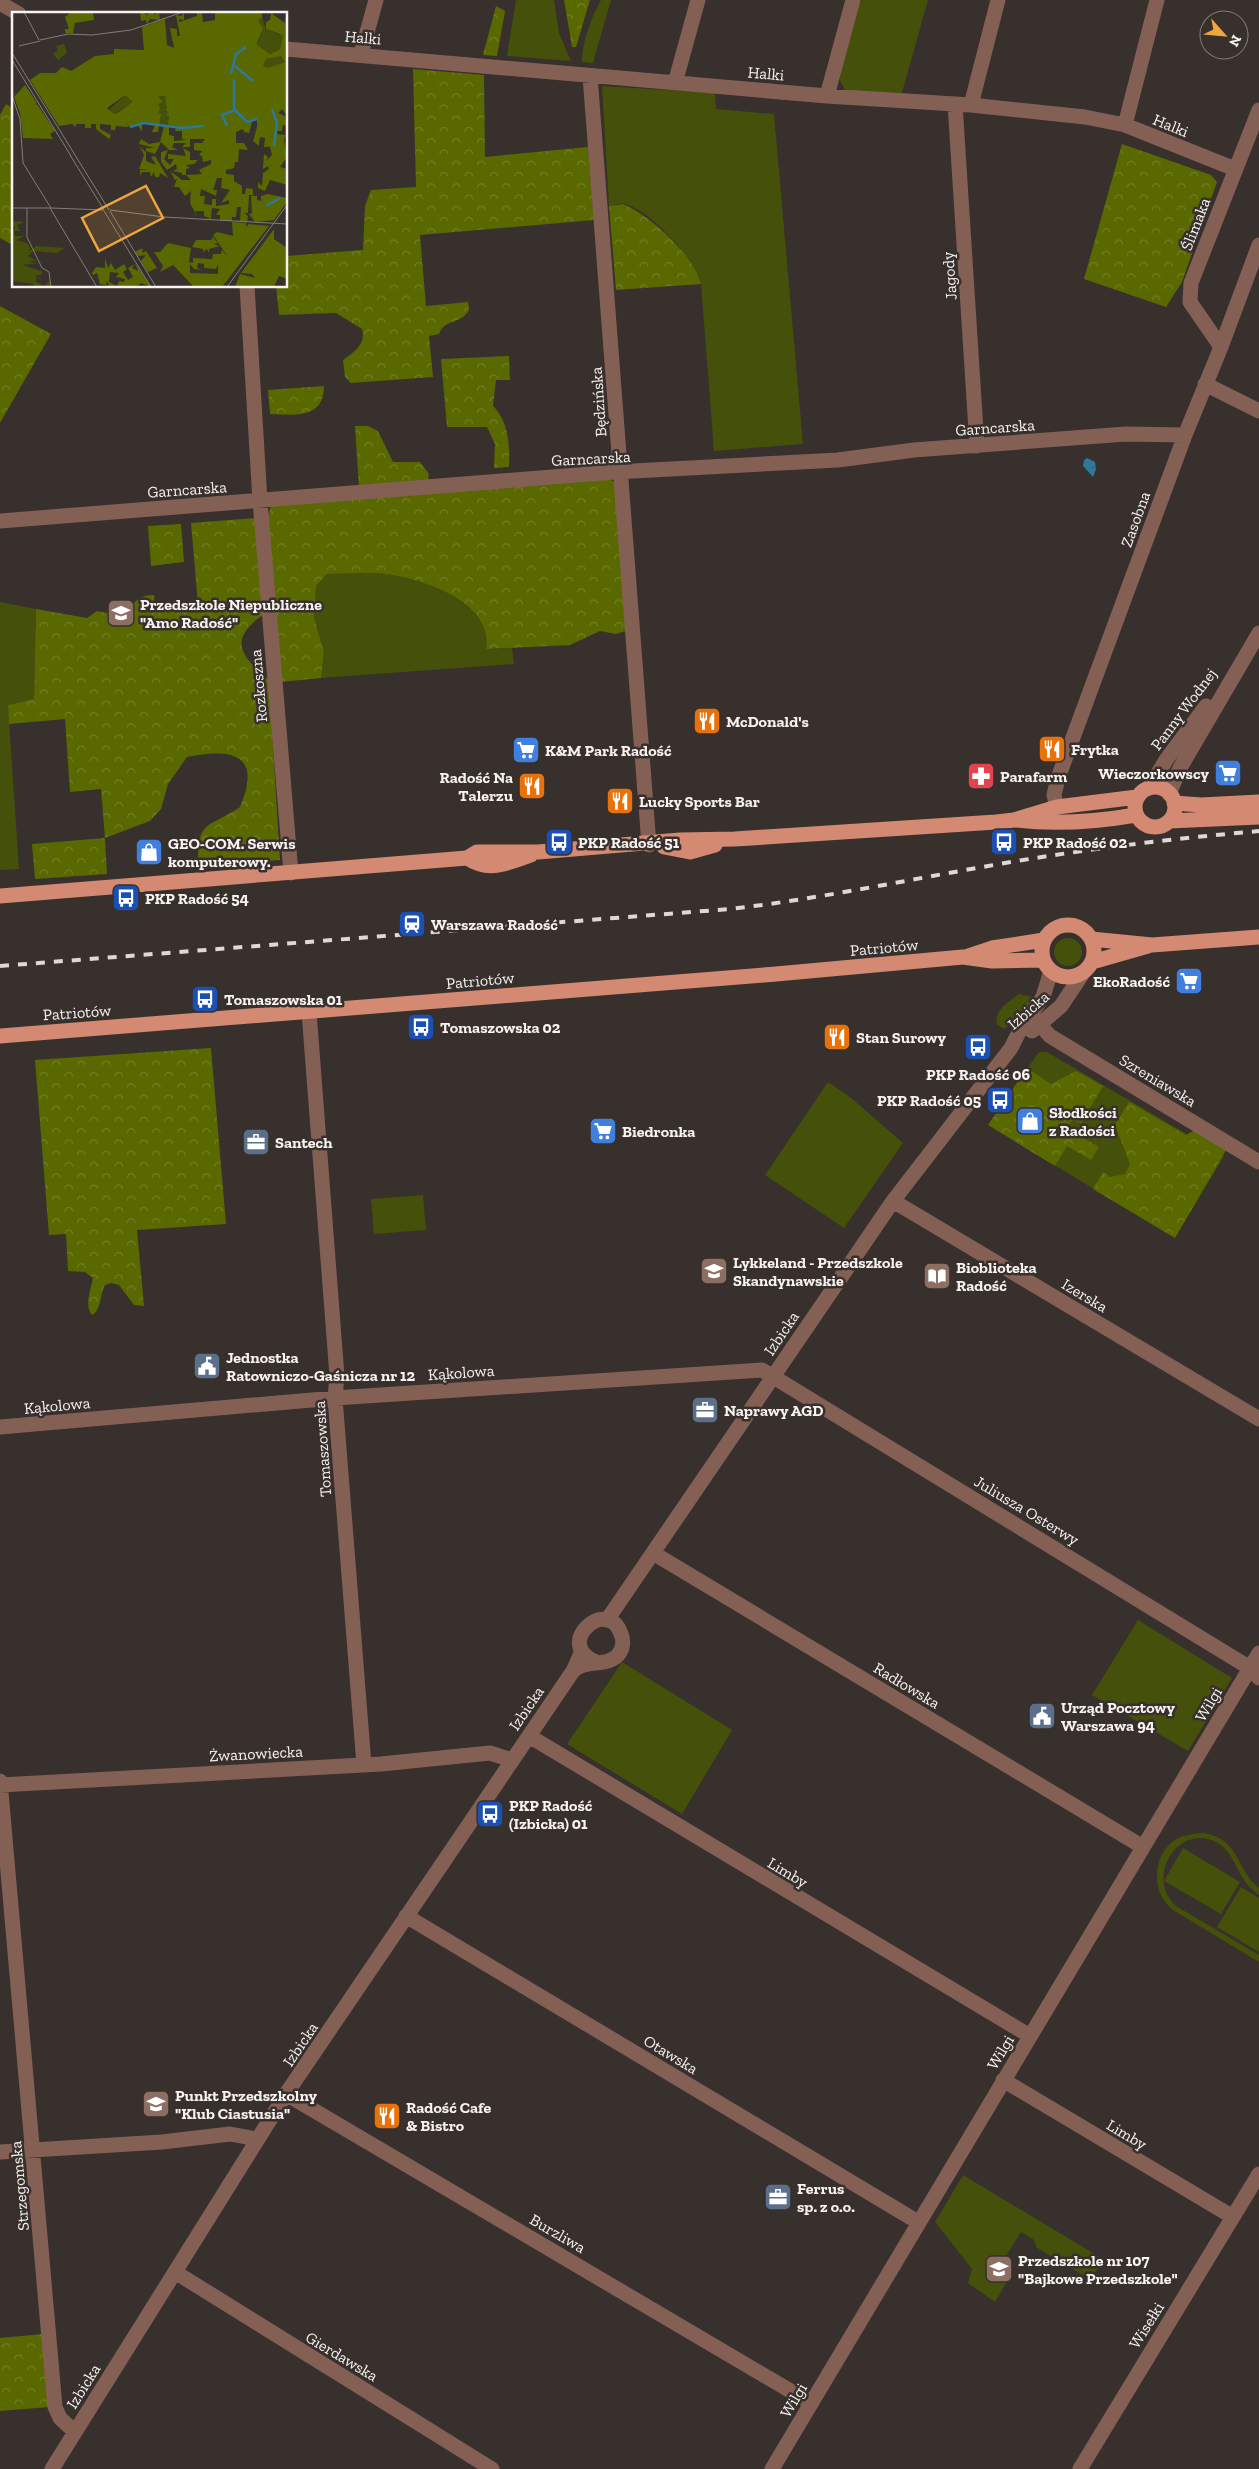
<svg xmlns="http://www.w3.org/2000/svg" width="1259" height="2469" font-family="'Zilla Slab',serif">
	<defs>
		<pattern id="forest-crowns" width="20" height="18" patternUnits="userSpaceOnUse" patternTransform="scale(1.25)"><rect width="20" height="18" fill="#5a6800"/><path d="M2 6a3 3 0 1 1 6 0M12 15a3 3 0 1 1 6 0" fill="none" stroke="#727e26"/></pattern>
		<pattern id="water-ripples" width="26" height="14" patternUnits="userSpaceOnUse" patternTransform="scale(1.25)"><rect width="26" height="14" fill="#2d789c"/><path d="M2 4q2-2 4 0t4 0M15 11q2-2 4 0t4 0" fill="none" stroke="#3c6072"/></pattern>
	</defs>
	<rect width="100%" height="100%" fill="#37302d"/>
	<path fill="#45500a" d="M516 0H554L559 33 571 61 507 56Z
		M601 0H611L593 63 582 62C582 41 591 18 601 0Z
		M861 0H928L901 96 846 92 839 78Z
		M602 86 715 93 716 109 774 114 803 444 714 451 701 284C694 258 651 211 625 204 620 203 614 205 609 206Z
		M327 574C346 574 366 572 385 574 422 579 492 601 486 649L512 648 514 664 321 678 324 652 314 618 316 586Z
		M0 602 36 609 34 699 8 705 19 869 0 870Z
		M1054 952a14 14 0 1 1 28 0a14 14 0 1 1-28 0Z
		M1019 994 1032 997 1027 1008 1004 1029 997 1025C993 1011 1009 1001 1019 994Z
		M1039 1052H1047L1224 1156 1175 1238 1036 1154 1050 1114 1011 1091Z
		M828 1082 850 1097 903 1143 844 1228 765 1175Z
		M423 1195 426 1230 374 1234 371 1199Z
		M1138 1620 1232 1678 1188 1751 1092 1695Z
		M622 1662 732 1730 682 1814 567 1744Z
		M1203 1833C1240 1838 1235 1869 1259 1888V1895C1236 1880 1237 1853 1216 1842 1177 1823 1145 1878 1176 1906L1259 1955V1962L1173 1910C1151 1893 1152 1858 1173 1841 1182 1835 1192 1834 1203 1833Z
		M1183 1848 1240 1882 1221 1914 1164 1881Z
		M1241 1887 1259 1898V1952L1217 1927Z
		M963 2175 1103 2259 1091 2280 1036 2247 1034 2240 1021 2232 1002 2262 1008 2280 995 2302 968 2283 972 2269 935 2222Z"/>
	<path fill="url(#forest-crowns)" d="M564 0H590L576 47H572Z
		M496 6 505 11 497 56 483 55Z
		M413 69 484 75 485 157 588 147 594 220 420 235 426 306 468 302 469 310C460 325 444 319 439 334L429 336 433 377 351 383 345 377 343 360C355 351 366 345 362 329L336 313 279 315 276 286H286V256L363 250 365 206 371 190 416 187Z
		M6 104 14 109V246L0 238V115Z
		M1122 144 1211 175 1217 182 1182 282 1166 307 1084 279Z
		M623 204C651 216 693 254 701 284L616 290 609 206Z
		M0 306 51 334 0 423Z
		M509 356 510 380H496L493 406C509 422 510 446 509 467L494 468 495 444 487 427H447L441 359Z
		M324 386C324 419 295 415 270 414L268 390Z
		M355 426H368L378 431 393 462H420L429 474 427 483 359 488Z
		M609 479 616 483 629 630 616 634 600 631 570 645 486 649C493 601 422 579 385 574 366 572 346 574 327 574L316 586 314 618 324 652 321 678 280 682 267 522 271 505Z
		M255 518 263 615C226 640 243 658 269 680L280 860 198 866C198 818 206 830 240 807 263 753 231 748 187 757L168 784 161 809 150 821 105 838 107 874 35 879 32 844 105 838 101 789 70 792 65 719 9 724 8 705 34 699 36 609 87 618 97 611C105 613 117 615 125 610 139 602 134 596 154 595L155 608 198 604 191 523Z
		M181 524 184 562 151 566 148 526Z
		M211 1048 226 1224 137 1230 144 1306 134 1305 119 1285 111 1283 105 1285C100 1294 101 1311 92 1315 84 1306 91 1289 93 1278L85 1272 68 1271 66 1234 49 1235 35 1060Z
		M1027 1068 1051 1084 1076 1071 1103 1086 1081 1123 1072 1120 1069 1125 1075 1133 1099 1147 1091 1160 1067 1146 1055 1166 988 1125Z
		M1129 1102 1186 1135 1195 1130 1226 1150 1175 1238 1093 1189 1103 1172 1110 1177 1125 1174 1130 1164 1115 1125Z
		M43 2334 49 2407 0 2411V2338Z"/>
	<path fill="url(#water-ripples)" d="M1087 458 1095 462 1096 469 1093 477 1083 466 1084 460Z"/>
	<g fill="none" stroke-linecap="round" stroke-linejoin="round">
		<path stroke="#845f54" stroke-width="15" d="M0 3 19 14
			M286 49 827 96 971 105 1085 117 1125 125 1235 169
			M361 54 376 0
			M590 76 649 845
			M675 83 698 0
			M827 96 853 0
			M955 104 977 446
			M971 105 998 0
			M1125 125 1157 0
			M247 286 260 501 291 873
			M1221 347 1190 302 1191 283 1259 110
			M1205 384 1259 411
			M0 521 615 472 838 460 914 450 1126 434 1185 435
			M1149 788 1166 760 1206 706
			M1169 794 1180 768 1259 633
			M1057 807 1054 795 1058 778 1185 435 1221 347 1259 245
			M309 1012 337 1376 335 1398 364 1765
			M1040 1025 1050 1036 1259 1162
			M1032 1031 1061 1006 1083 973
			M893 1201 1259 1419
			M0 1427 335 1398 762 1370 1250 1668 1259 1678
			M653 1553 1143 1847
			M607 1620 893 1201 1011 1048 1022 1026 1043 997 1051 971
			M573 1671C587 1658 606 1668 618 1655 623 1649 624 1641 621 1634 608 1595 552 1644 596 1662
			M529 1736 1030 2036
			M0 1781 55 2407 60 2418 75 2432
			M0 1785 381 1764 490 1753 512 1760
			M406 1916 918 2222
			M1003 2080 1233 2217
			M286 2094 811 2403
			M0 2152 162 2142 230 2134 257 2139
			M175 2272 492 2469
			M52 2469 286 2094 573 1671 582 1651
			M772 2469 1259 1653
			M1080 2469 1259 2174"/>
		<path stroke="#d48973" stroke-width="15" d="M1135 807a20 20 0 1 1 40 0a20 20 0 1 1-40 0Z
			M1174 803 1201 805 1259 802
			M1016 820C1057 825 1095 822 1136 815
			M1169 821 1259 817
			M664 847 690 852 715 845
			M467 858C490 873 507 863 531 855
			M0 896 467 858 477 852H538L680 840 735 839 996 822 1014 820 1057 807 1137 797
			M1042 951a26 26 0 1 1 52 0a26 26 0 1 1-52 0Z
			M1091 939 1152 945 1259 937
			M968 956 992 948 1044 940
			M1092 962 1148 946
			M0 1036 776 974 963 957 992 961 1043 960"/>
		<path stroke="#ded9d6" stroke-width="4" stroke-dasharray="9 9" stroke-linecap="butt" d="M0 966 730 909C817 899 902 881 988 866 1078 850 1168 839 1259 831"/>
	</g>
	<defs>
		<g id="school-square" transform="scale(1.4375)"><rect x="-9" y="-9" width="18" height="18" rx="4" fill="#8d6e63" stroke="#37302d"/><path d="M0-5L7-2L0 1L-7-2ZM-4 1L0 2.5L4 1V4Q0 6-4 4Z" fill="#fff"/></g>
		<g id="restaurant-square" transform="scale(1.4375)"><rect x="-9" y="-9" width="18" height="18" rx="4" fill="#e8710a" stroke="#37302d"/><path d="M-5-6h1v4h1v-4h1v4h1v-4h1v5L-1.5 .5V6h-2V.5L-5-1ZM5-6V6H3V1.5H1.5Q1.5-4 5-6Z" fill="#fff"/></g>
		<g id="supermarket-square" transform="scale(1.4375)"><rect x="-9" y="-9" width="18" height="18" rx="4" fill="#3f7fe0" stroke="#37302d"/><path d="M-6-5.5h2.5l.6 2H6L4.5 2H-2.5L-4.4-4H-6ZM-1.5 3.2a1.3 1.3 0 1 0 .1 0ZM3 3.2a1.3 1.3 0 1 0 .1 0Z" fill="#fff"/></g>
		<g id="pharmacy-square" transform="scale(1.4375)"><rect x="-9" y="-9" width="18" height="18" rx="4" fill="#e0444e" stroke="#37302d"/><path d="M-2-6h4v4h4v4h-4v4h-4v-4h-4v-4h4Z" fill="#fff"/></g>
		<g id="bus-square" transform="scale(1.4375)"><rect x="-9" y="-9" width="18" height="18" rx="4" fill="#1a4fb4" stroke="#37302d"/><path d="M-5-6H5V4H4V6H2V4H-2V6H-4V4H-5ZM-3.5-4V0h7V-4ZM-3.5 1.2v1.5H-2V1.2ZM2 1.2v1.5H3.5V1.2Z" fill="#fff"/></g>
		<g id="shop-square" transform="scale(1.4375)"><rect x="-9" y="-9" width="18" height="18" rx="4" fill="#3f7fe0" stroke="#37302d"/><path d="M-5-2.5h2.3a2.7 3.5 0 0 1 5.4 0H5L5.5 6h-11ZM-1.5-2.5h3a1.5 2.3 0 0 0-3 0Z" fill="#fff"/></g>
		<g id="station-square" transform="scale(1.4375)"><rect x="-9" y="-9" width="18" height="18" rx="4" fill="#1a4fb4" stroke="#37302d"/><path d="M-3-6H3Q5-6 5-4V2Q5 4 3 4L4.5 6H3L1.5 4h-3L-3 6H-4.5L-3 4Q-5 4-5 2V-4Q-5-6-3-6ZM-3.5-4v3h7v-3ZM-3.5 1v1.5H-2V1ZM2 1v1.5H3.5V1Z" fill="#fff"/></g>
		<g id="office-square" transform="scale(1.4375)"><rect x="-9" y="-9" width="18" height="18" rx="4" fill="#5c6f8a" stroke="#37302d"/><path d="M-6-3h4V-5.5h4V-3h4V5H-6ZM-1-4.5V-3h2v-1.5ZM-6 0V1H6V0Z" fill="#fff"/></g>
		<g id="library-square" transform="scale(1.4375)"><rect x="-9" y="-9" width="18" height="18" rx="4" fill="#8d6e63" stroke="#37302d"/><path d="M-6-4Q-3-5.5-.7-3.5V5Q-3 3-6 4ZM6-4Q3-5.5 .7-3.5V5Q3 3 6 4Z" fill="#fff"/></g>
		<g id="civic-square" transform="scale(1.4375)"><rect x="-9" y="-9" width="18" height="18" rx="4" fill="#5c6f8a" stroke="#37302d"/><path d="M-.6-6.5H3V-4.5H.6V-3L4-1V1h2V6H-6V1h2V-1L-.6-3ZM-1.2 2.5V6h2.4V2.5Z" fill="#fff"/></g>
	</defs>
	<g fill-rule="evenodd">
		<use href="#school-square" x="121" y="613"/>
		<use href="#restaurant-square" x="707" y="721"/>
		<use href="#restaurant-square" x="1052" y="749"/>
		<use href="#supermarket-square" x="526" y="750"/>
		<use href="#supermarket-square" x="1228" y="773"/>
		<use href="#pharmacy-square" x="981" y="776"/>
		<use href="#restaurant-square" x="532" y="786"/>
		<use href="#restaurant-square" x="620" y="801"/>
		<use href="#bus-square" x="559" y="842"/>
		<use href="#bus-square" x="1004" y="842"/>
		<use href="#shop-square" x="149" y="852"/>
		<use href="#bus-square" x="126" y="898"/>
		<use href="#station-square" x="412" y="924"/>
		<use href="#supermarket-square" x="1189" y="981"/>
		<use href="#bus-square" x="205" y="999"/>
		<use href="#bus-square" x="421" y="1027"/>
		<use href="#restaurant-square" x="837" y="1037"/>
		<use href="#bus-square" x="978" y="1047"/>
		<use href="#bus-square" x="1000" y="1100"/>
		<use href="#shop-square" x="1030" y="1121"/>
		<use href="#supermarket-square" x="603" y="1131"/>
		<use href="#office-square" x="256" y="1142"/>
		<use href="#school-square" x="714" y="1271"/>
		<use href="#library-square" x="937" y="1276"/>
		<use href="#civic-square" x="207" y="1366"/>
		<use href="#office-square" x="705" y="1410"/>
		<use href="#civic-square" x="1042" y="1716"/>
		<use href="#bus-square" x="490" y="1814"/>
		<use href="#school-square" x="156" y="2104"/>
		<use href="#restaurant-square" x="387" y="2116"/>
		<use href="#office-square" x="778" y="2197"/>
		<use href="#school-square" x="999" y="2269"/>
	</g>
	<g text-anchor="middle" stroke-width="5" stroke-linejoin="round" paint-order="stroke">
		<g font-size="16" fill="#f8f3f0" stroke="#37302d">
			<text transform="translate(363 37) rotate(5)" y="6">Halki</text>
			<text transform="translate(766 73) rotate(5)" y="6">Halki</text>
			<text transform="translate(1171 125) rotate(22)" y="6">Halki</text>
			<text transform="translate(1195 224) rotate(-69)" y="6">Ślimaka</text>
			<text transform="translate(949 276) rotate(-94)" y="6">Jagody</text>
			<text transform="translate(598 402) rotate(-94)" y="6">Będzińska</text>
			<text transform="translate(995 427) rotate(-4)" y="6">Garncarska</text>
			<text transform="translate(591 458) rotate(-3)" y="6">Garncarska</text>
			<text transform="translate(187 489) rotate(-4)" y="6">Garncarska</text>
			<text transform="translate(1135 519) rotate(-70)" y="6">Zasobna</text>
			<text transform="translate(258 686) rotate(-95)" y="6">Rozkoszna</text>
			<text transform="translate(1183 709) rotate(-53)" y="6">Panny Wodnej</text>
			<text transform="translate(884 947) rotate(-5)" y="6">Patriotów</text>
			<text transform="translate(480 980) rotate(-5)" y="6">Patriotów</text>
			<text transform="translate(1028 1010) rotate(-41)" y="6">Izbicka</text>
			<text transform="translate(77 1012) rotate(-4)" y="6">Patriotów</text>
			<text transform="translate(1158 1080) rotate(31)" y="6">Szreniawska</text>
			<text transform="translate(1085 1295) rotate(31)" y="6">Izerska</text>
			<text transform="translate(781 1333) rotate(-56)" y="6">Izbicka</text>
			<text transform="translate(461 1372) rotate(-4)" y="6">Kąkolowa</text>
			<text transform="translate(57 1405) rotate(-5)" y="6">Kąkolowa</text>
			<text transform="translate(322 1449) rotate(-94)" y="6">Tomaszowska</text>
			<text transform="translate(1027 1510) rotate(31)" y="6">Juliusza Osterwy</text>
			<text transform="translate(907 1685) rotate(31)" y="6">Radłowska</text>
			<text transform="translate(1208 1704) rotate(-59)" y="6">Wilgi</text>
			<text transform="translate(526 1708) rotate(-56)" y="6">Izbicka</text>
			<text transform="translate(256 1753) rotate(-3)" y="6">Żwanowiecka</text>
			<text transform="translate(788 1872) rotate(31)" y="6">Limby</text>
			<text transform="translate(300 2044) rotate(-56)" y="6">Izbicka</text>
			<text transform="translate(1000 2052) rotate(-59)" y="6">Wilgi</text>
			<text transform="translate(671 2054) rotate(31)" y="6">Otawska</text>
			<text transform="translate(1127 2134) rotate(31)" y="6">Limby</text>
			<text transform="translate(19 2186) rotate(-95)" y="6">Strzegomska</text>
			<text transform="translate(558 2233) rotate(30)" y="6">Burzliwa</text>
			<text transform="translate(1146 2325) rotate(-58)" y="6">Wisełki</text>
			<text transform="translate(342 2356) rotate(31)" y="6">Gierdawska</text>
			<text transform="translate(83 2386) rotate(-58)" y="6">Izbicka</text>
			<text transform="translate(793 2400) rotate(-59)" y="6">Wilgi</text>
		</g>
		<g font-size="16" font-weight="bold" fill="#f8f3f0" stroke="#37302d" text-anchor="start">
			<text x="140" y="610">Przedszkole Niepubliczne<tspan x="140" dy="18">"Amo Radość"</tspan></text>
			<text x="726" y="727">McDonald's</text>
			<text x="1071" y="755">Frytka</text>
			<text x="545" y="756">K&amp;M Park Radość</text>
			<text x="1209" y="779" text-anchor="end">Wieczorkowscy</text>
			<text x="1000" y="782">Parafarm</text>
			<text x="513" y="783" text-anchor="end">Radość Na<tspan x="513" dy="18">Talerzu</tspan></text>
			<text x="639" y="807">Lucky Sports Bar</text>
			<text x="578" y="848">PKP Radość 51</text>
			<text x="1023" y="848">PKP Radość 02</text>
			<text x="168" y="849">GEO-COM. Serwis<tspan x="168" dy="18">komputerowy.</tspan></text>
			<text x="145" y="904">PKP Radość 54</text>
			<text x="431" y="930">Warszawa Radość</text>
			<text x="1170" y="987" text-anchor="end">EkoRadość</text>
			<text x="224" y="1005">Tomaszowska 01</text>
			<text x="440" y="1033">Tomaszowska 02</text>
			<text x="856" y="1043">Stan Surowy</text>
			<text x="978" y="1080" text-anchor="middle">PKP Radość 06</text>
			<text x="981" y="1106" text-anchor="end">PKP Radość 05</text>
			<text x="1049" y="1118">Słodkości<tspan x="1049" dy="18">z Radości</tspan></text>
			<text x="622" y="1137">Biedronka</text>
			<text x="275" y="1148">Santech</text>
			<text x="733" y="1268">Lykkeland - Przedszkole<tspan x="733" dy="18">Skandynawskie</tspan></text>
			<text x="956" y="1273">Bioblioteka<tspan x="956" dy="18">Radość</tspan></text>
			<text x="226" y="1363">Jednostka<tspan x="226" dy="18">Ratowniczo-Gaśnicza nr 12</tspan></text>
			<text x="724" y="1416">Naprawy AGD</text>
			<text x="1061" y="1713">Urząd Pocztowy<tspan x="1061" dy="18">Warszawa 94</tspan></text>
			<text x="509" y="1811">PKP Radość<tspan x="509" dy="18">(Izbicka) 01</tspan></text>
			<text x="175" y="2101">Punkt Przedszkolny<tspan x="175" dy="18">"Klub Ciastusia"</tspan></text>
			<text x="406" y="2113">Radość Cafe<tspan x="406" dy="18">&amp; Bistro</tspan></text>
			<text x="797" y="2194">Ferrus<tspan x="797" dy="18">sp. z o.o.</tspan></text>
			<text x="1018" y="2266">Przedszkole nr 107<tspan x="1018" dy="18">"Bajkowe Przedszkole"</tspan></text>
		</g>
	</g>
	<g transform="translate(12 12)">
		<rect width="275" height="275" fill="#37302d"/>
		<path d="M52 32 55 41 46 48 41 42 46 38 44 34ZM146 83H151L206 116 172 118 146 112V106L142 105H146V91L150 87H146ZM0 209 13 210 5 213 8 219H2L3 224H12L4 228 15 231 19 237 15 238H20L24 234 52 236 45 241 21 239 16 244 25 249H16L26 251 10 253 30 259V263L22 264 31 267 24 266V270L33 274 37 269 39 275H21V272L0 269V216L3 218Z" fill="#45500a"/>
		<path d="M59 0H81L82 8 63 11 61 21H53V17H57L53 5ZM128 0 136 3 137 0H141L142 3 147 0 148 8 138 7 135 12 134 8 129 9ZM172 0V8L167 7V10L185 4V0H190L191 10 203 8V0H250L251 17 245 31 258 42 268 37 269 26 268 22 254 17V10L258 8 259 1 273 11 275 0V104L270 97 266 101 273 104 275 114 271 113 270 119H264L263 122 274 123 275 119 272 128 275 145 268 155 275 157V173L258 168 253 179 246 176V170L250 174 251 161 257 157 256 154 251 157 252 142 256 145 254 149 260 143 258 135H252L253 126 248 125 247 134 241 129 245 115V108L241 107 237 121 232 120 231 117 224 120V131H232L236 138 227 137 226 150H223L222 156 214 158V162L222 163V169L230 174V182H233L234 176 241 177V183H237L236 201H232L236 204 235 210 228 209 229 195H225L224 205H220V209L208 208V203H204L208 197 200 196 199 207 192 204V199H183L186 206 178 191 179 179 173 184 167 175H162L165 167 163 168 158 159 170 168H179L174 163 190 162 187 158 199 152V148L191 150 190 144 187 143 190 139 182 138V131H190L193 127H178V135H170L174 131H162L160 135 166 138H157L149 130 143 142 134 139V149L144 153 139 145 143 144 156 166 148 161 147 165H143L142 160 139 165 138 160H130L128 164V158H138L127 157 132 143 128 135 134 140V136H143L127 132 129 127 137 132 148 130 152 114H157V123L162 124V129L174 128 170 127V119H163L164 115 156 112 157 104 154 103 157 100 153 98 155 97 153 84H146L151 90 146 92 148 97 146 101 149 102 146 120H140L143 113 130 111V120L125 112 118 115 114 111 117 115 104 114 103 118H99V113L88 112V117L99 123 97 127 84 117V112H79V116H73V112H64V115L60 112 47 114 18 68 28 61H44L50 55 59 59 83 44 102 42V37L132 38 130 15 153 7 155 33 162 36 158 16 165 17V24H168L164 3 169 4ZM112 84 120 90 107 100 103 102 95 96ZM205 166H210L209 176 218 178 209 191 217 188V192L204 194V187H200V193L192 192 193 184H188L189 177 204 184 205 178H201ZM13 73 25 91 22 93 25 92 43 119 38 122 41 127 11 126 8 101 2 85ZM171 136 178 140V148H186L182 152 174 153 178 156 174 157V163H170V158V161L161 159 165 157 164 152 155 158 149 150V140L156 138 152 147 158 153 162 147H156V142L174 144ZM256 182 275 186V190L262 208 243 210 237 202 240 201 239 184H245V188L249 189V184ZM220 210 234 211V215L237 212 257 214 210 275H182L161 253 148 260 151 254 142 240H148L156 231 179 236 177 250 181 251V246L200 247 201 242H209L210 238 216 245 201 223 205 220 221 224ZM186 251 192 252V256L204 257 206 252V262L178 261V252L182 257 190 258 185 256ZM262 217V227L275 236V267L267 264 262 275H223L228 262 243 266 240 262 229 261ZM201 225 206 231 201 232 208 234 197 237V241L195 237 191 240V237L180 235 184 228H199ZM128 237H131L130 241 134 239 145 256 136 260 129 249 134 243 126 244 123 240ZM93 246 96 256 99 251 103 258 112 252 115 257 111 260 116 268 121 265 116 256 123 252 120 256 126 259 123 251 139 275 129 271 124 275H90L97 273 95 269 94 273 88 272 85 261 81 263 80 261 84 255 93 256ZM98 260 107 261 104 265 113 267 112 270 107 269 105 274 97 270Z" fill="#5a6800" fill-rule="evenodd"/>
		<path d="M250 5 254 17 271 24 268 37 258 42 245 33 251 17 246 8ZM269 44 273 50 256 56 251 54 254 47Z" fill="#45500a"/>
		<path d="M114 83 120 90 103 102 98 98 101 94Z" fill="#45500a"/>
		<path fill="none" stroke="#2d789c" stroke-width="2.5" d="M223 54 241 69M219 62 224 42 233 36 232 34M222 67V97M260 97 265 111 262 134M215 114 210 103 223 98 235 110 245 107M118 115 131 111 170 116 192 114M254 194 268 186"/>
		<path fill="none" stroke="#847e7b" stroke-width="1" d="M12 0 27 28M28 28 56 22 80 23 119 18 171 0M7 34 28 29M0 41 97 198M0 48 59 144M0 84 8 107 11 151 39 196M58 143 92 198M0 196H38M15 196V225L30 256 37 260 39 275M38 196 85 275M39 196 92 198M98 198 152 205 275 212M92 199 139 275M98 199 144 275M215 275 275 193"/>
		<path fill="#f0a63f" fill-opacity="0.15" stroke="#f0a63f" stroke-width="2.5" d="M134 174 151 206 87 239 70 206Z"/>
		<rect width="275" height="275" fill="none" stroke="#f8f3f0" stroke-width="2.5"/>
	</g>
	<g transform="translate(1224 35) rotate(117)"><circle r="24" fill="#37302d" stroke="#847e7b"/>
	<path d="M0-4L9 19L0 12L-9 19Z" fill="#f0a63f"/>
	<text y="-8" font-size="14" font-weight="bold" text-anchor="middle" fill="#f8f3f0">N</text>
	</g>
</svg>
